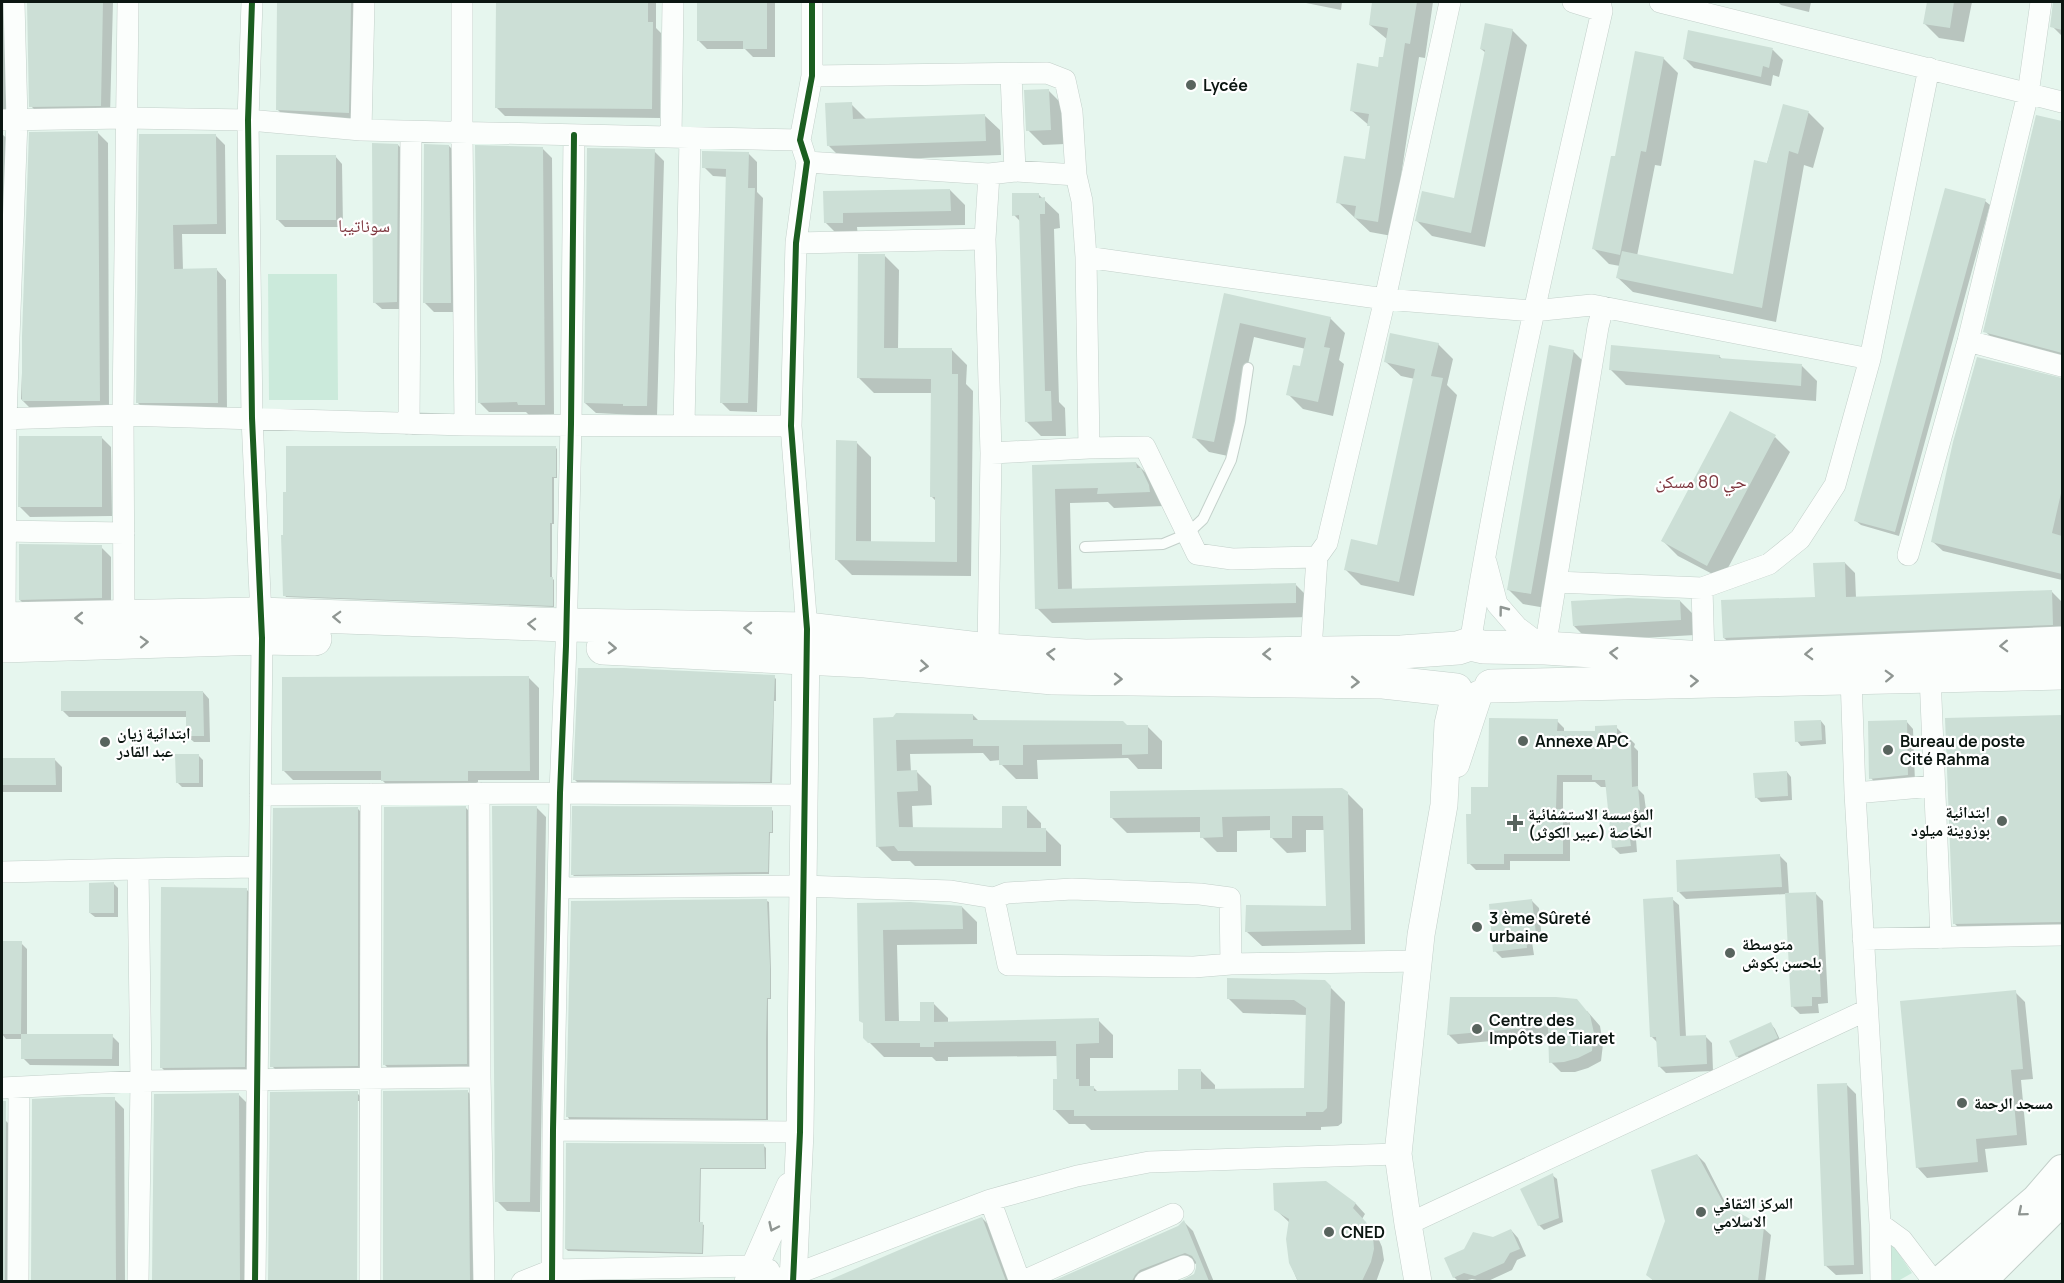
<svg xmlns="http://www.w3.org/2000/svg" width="2064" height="1283" font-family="Manrope,'Noto Naskh Arabic',sans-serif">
	<rect width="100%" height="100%" fill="#e6f6ee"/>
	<path fill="#cbeadb" d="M268 274H337L338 400H269Z
		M1891 1242 1912 1273 1898 1281H1891Z"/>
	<path fill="#0003" d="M2 2H17L13 117 2 125Z
		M28 2H113L110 115 41 116 31 106Z
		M278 2H368L358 123 287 119 277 109Z
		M497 2H656V28L661 33 660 118 505 116 496 107Z
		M698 2H775V57H753L745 49H707L698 40Z
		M1301 2H1342L1341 10Z
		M1374 2H1433L1425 58 1419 57 1392 236 1370 232 1338 202 1366 161 1371 127 1351 110 1384 59 1388 40 1370 25Z
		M1778 2H1811L1809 12 1781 5Z
		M1928 2H1972L1964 42 1939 38 1924 23Z
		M2055 2H2062V36L2052 26Z
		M1512 30 1527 45 1485 247 1432 236 1417 221 1456 200 1486 53 1481 49Z
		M1773 50 1783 60 1779 77 1773 75 1771 86 1694 68 1684 58Z
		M1663 58 1678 73 1661 166 1655 165 1637 256 1734 276 1784 106 1809 113 1824 128 1813 168 1804 165 1776 322 1633 292 1618 278 1620 266 1609 264 1594 249 1617 158Z
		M1048 90 1063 105 1065 144 1043 145 1028 130Z
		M851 104 867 120 985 116 1000 130 1001 155 844 161 829 146Z
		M2037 117 2062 123V359L1995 341 1985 331Z
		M98 133 108 143 109 410 31 409 21 399 31 134Z
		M2 134 13 144 2 409Z
		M215 135 225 145 226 234H182L183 270H217L226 280 227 412H147L137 402 141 136Z
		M398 145 405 152 404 309H382L374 302Z
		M449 146 459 156 460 312H434L424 302Z
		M542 148 552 158 554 414 529 415 526 412H489L479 402Z
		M654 151 664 161 657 416 596 413 585 403Z
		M748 153 757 162V192L763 198 757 412 730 411 721 402 728 177 713 176 704 167Z
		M335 156 342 164 343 227H285L278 220Z
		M950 190 965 205V225L857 227 858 237H840L825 222 824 193Z
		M1038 194 1059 214 1060 228 1054 229 1059 402 1065 408 1066 436H1041L1026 421 1021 222 1014 215Z
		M1985 201 1990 205 1899 536 1861 525 1856 521Z
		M884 255 899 270 898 349 952 350 967 365 966 384 973 391 971 576 852 575 837 560 856 442 871 457V543L936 544 937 502 932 497 933 393H874L859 378Z
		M1225 295 1330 318 1345 333 1339 360 1344 364 1333 416 1303 409 1288 394 1302 368 1306 349 1254 337 1228 456 1209 452 1194 437Z
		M1438 344 1453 359 1447 385 1457 395 1414 596 1361 585 1346 570 1378 547 1415 379 1401 376 1386 362Z
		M1573 351 1588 366 1546 608 1523 604 1508 589Z
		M1719 356 1723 360 1802 366 1817 381 1816 401 1626 385 1611 370Z
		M2062 379V580L1943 551 1933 542 2059 380Z
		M101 437 111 447 112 516 30 517 20 507Z
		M1775 437 1790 452 1722 579 1678 556 1663 541Z
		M555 447 557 449V478H554V524H552V578L554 580V607L286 597 285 595 284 537Z
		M1136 463 1151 478 1164 506 1114 508 1108 502 1070 503 1072 590 1295 584 1310 599V617L1052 623 1037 608 1033 467Z
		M101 547 111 557V608L29 609 19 599Z
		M1845 563 1855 573 1856 598 2052 592 2062 602V634L1735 648 1724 638 1816 598Z
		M1680 601 1695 616V635L1589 641 1574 626Z
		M774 677 776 679V701H774L772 783 577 782 575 780Z
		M529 678 539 688V780H478V790L393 791 382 780H293L283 770Z
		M203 692 209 699 210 742H194L187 736V717H69L62 710Z
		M973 715 979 721 1147 726 1162 741V769H1138L1128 758 1037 760 1038 779H1016L1001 764V760L990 761 983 753 910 754 911 772 916 771 931 786 932 805 912 806 913 829 1003 830 1026 808 1041 823V830H1046L1061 845V866H915L910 861H892L877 846 874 719Z
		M2062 717V931L1964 933 1955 924 1946 720Z
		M1557 721 1564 728V733L1597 732 1616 727 1623 734V737L1627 736 1635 744 1634 747 1638 751V789L1644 795 1647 817 1640 818 1642 839H1636L1637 852 1620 854 1613 847 1607 787H1601L1595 782H1563V811L1570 818V861H1510V870H1476L1469 863 1472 815 1489 788Z
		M1821 721 1825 726 1826 744 1801 746 1797 741Z
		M1906 721 1913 729 1915 782 1878 786 1871 778Z
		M198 755 203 760V787H182L177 782Z
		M2 760H55L62 767V792H2Z
		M1787 772 1791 777 1792 800 1761 802 1756 797Z
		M1347 793 1363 809 1365 944 1262 946 1247 932 1328 908 1325 830H1306V852L1287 853 1272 838V830L1237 831V852H1217L1202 837V832L1127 833 1112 818Z
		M536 807 546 817 540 1212 507 1211 497 1201Z
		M466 808 476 818 477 1074 395 1075 385 1065Z
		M358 809 368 819 367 1075 282 1076 272 1066Z
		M771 809 773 811V833H770L769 874 574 876 573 875Z
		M1780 856 1787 863 1789 895 1815 893 1823 901 1828 1003 1818 1004 1819 1013 1800 1014 1793 1007 1787 894 1686 899 1679 892Z
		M114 884 118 888V917H95L90 913Z
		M246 889 251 894 249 1071 166 1072 161 1067Z
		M1672 899 1679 905 1686 1037 1705 1036 1712 1043 1713 1071 1666 1073 1659 1066 1658 1043 1652 1037Z
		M767 901 769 902 771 969V999H768V1120L569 1119 568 1117Z
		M1532 901 1539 908 1542 941 1532 942 1534 955 1502 958 1495 951Z
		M858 905 962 907 977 922V944L897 945 899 1022H921L933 1003 948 1018V1023L1098 1020 1113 1035V1058H1090V1087H1093L1098 1092 1180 1091 1200 1070 1215 1085V1090L1306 1089 1307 1015 1243 1013 1228 998 1325 982 1345 1002 1342 1123 1338 1126 1321 1127V1130H1091L1085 1124H1069L1054 1109 1058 1081V1056L948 1057V1061H936L932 1057H884L864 1037Z
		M2 943H21L27 949V1035L112 1036 119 1043V1066L30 1065 23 1058V1039H6L2 1034Z
		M2015 992 2025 1002 2033 1079 2021 1080 2027 1145 1985 1149 1988 1172 1927 1178 1917 1167Z
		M1587 1011 1600 1026 1603 1044 1601 1061 1588 1068 1575 1072H1561L1551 1062 1550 1036 1458 1044 1448 1034Z
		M1771 1024 1775 1029 1781 1042 1742 1061 1737 1056Z
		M1846 1084 1856 1094 1863 1274 1836 1275 1825 1265Z
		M467 1091 477 1101 479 1282H384L385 1092Z
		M357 1093 367 1103V1282H359V1101H356V1282H270L271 1094Z
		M238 1094 248 1104 249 1282H154L155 1095Z
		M114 1099 124 1109 125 1282H32L33 1101Z
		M2 1120H5L15 1130V1282H2Z
		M567 1144 764 1146 766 1148V1169H701L700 1223 704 1225 703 1254 568 1251 566 1249Z
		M1697 1155 1705 1163 1728 1208 1763 1228 1771 1235 1765 1282H1655L1648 1275 1667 1221Z
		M1552 1175 1557 1179 1563 1222 1544 1230 1539 1225Z
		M1325 1182 1356 1204 1365 1214 1362 1219 1376 1233 1382 1247 1384 1260 1376 1282H1298L1290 1263V1223L1275 1209Z
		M982 1218 992 1228 1011 1282H830L934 1236Z
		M1184 1222 1193 1231 1214 1282H1184L1196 1274 1197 1264 1190 1263 1149 1282H1057L1179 1227Z
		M1511 1230 1518 1238 1526 1256 1517 1260 1512 1270 1486 1282 1472 1279 1459 1282 1454 1277 1493 1238Z"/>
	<path fill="#ccdfd6" d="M27 2H103L101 106 29 107Z
		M277 2H351L349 113 276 110Z
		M496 2H648V22H653L652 109 495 108Z
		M697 2H767V49H743V41H697Z
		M1372 2H1417L1410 44 1405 43 1378 222 1354 218 1356 206 1336 203 1344 156 1365 159 1370 126H1367L1369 114 1350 111 1357 63 1378 67 1379 57H1383L1388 28 1369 25Z
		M1927 2H1954L1950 28 1923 24Z
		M2053 2H2062V30L2050 27Z
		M1485 23 1513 29 1471 233 1415 221 1422 191 1454 198 1485 50 1480 49Z
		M1688 30 1773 48 1769 68 1763 66 1761 77 1683 59Z
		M1635 51 1664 57 1646 152 1641 151 1620 255 1592 249 1611 156H1615Z
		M1049 89 1051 130 1026 131 1024 90Z
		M852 102 853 119 985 114 986 141 827 146 825 103Z
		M1783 104 1809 111 1798 154 1789 151 1762 308 1616 278 1622 251 1733 274 1754 160 1767 163Z
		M2036 115 2062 121V353L1983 332Z
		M98 131 100 401H22V336L29 132Z
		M139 134H216L217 224 173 225 174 269 217 268 218 403H136Z
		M372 143 398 144 397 302 373 303Z
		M424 144 449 145 451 303H423Z
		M475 145 543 147 545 405H518L517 402 478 403Z
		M587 148 655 149 647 406H623V404L584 403Z
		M702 151 749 152 748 188H755L748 403H720L726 169 702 168Z
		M276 155H336V220H276Z
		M1945 188 1986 199 1895 532 1854 521Z
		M950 189 951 211 843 213V223H824L823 191Z
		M1012 193H1039V198L1045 197V214H1040L1045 391H1051L1052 421 1025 422 1019 215 1012 216Z
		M858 254H885L884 348H952V374H958L957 562 835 560 836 440 857 441 856 541 935 542V497H930L931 379 857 378Z
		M1224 293 1331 317 1324 347 1330 348 1318 402 1286 395 1293 365 1300 366 1306 338 1240 323 1214 442 1192 438Z
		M1390 333 1439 343 1431 376 1443 378 1399 582 1344 570 1351 539 1377 545 1415 369 1384 362Z
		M1549 345 1574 350 1531 594 1507 590Z
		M1611 345 1720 355 1719 358 1802 364 1801 386 1609 370Z
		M1977 357 2062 378V489L2052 533 2062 536V574L1931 542 1953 442Z
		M1730 411 1776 435 1707 566 1661 541Z
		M19 436H102V507H18Z
		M286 446H556V477H552V523H550V577H553V606L283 596 281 535H283V492H286Z
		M1136 462 1137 468H1141L1149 485 1150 492 1097 494 1098 488 1055 489 1058 589 1296 583V603L1035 609 1032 465Z
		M19 544 102 545V598L19 600Z
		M1845 562 1846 597 2052 590 2053 625 1723 638 1721 600 1815 597 1813 563Z
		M1628 598 1680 600 1681 620 1573 626 1571 601Z
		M578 668H624L775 675 770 782 573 780Z
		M529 676 530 771H468V781H381V771H282V677Z
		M61 691H203L204 736H186V711H61Z
		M896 713 973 714V720L1123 721 1127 725H1148V754L1122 755V744L1023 745V765H999V746H973V739L896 740 897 771 917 770 918 791 897 792 899 827 1002 828V806H1027V828H1046V852L898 851 894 846 876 847 873 718 893 717Z
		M2062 715V922L1953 924 1945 718Z
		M1489 718 1558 719 1557 731H1595V726L1617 725V735H1628V742H1631L1632 787 1638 786 1640 810 1634 811 1636 832 1629 833 1631 846 1612 848 1605 780H1592V775H1557L1556 809H1563V854H1504V864H1467L1466 814H1471V787H1488Z
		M1821 720 1822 740 1795 742 1794 721Z
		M1907 720 1908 775 1869 779 1868 721Z
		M175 754H199V783H176Z
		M2 758H55L56 785H2Z
		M1787 771 1788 796 1755 798 1753 773Z
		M1342 788 1348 792 1351 930 1245 932 1246 905 1326 906 1323 816H1292V838H1270V816L1222 817 1223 837 1200 838V817L1110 818V791Z
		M466 806 467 1064 383 1065 384 807Z
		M492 806H537L530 1202H495Z
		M572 806 772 807V832H769L768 872 571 875Z
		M358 807V1066L270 1067 273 808Z
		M1780 854 1782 887 1677 892 1676 860Z
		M114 882V913H89V883Z
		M161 887 247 888 245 1067 160 1068Z
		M1816 892 1821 997H1812V1006L1791 1007 1785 893Z
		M1673 897 1680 1036 1706 1035 1707 1064 1658 1067 1656 1037H1650L1643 899Z
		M767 899 770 966V998H767L766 1039V1119L566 1117 571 901Z
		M1532 899 1536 934 1526 935 1527 948 1493 952 1489 904Z
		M910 902 962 906 963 929 883 930 885 1021H920V1002H934V1022L1099 1018V1043L1076 1044V1079H1079V1086H1094V1091L1178 1090V1069H1201V1089L1304 1088 1306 1008 1294 1000 1227 999V978L1325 980 1331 986 1327 1108 1323 1112H1306V1116H1074V1110H1053V1079H1057L1056 1041 934 1042V1047H920V1043H868L863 1038V1023L859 1021 857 903Z
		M2 941H22L21 1034H2Z
		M2016 990 2023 1069 2011 1070 2017 1135 1976 1139 1978 1162 1916 1168 1900 1001Z
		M1450 997H1556L1577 999 1590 1015 1594 1033 1592 1051 1578 1058 1564 1062 1549 1063 1548 1026 1447 1035Z
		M1771 1022 1778 1038 1736 1057 1729 1041Z
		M21 1034H113L112 1059H21Z
		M1847 1083 1854 1265 1824 1266 1817 1084Z
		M468 1090 470 1281H383V1091Z
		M358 1091 357 1281H268L270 1092Z
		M239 1093 240 1281H152L154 1094Z
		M68 1097H115L116 1281H31L32 1099Z
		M2 1101H6L5 1281H2Z
		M566 1143 764 1144 765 1168H700L699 1222H703L702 1253 565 1249Z
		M1697 1154 1724 1204 1764 1227 1758 1281H1654L1646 1275 1665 1221 1651 1170Z
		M1553 1173 1559 1218 1538 1226 1520 1189Z
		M1326 1181 1356 1203 1353 1208 1366 1222 1373 1236 1374 1249 1371 1262 1362 1281H1298L1289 1263 1286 1239 1289 1219 1274 1210 1273 1183Z
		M982 1217 1006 1281H827L934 1235Z
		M1184 1220 1209 1281H1180L1194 1274 1196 1268V1262L1192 1256 1185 1253 1140 1270 1135 1275 1132 1281H1053L1178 1226Z
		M1511 1229 1520 1249 1510 1253 1504 1263 1475 1276 1464 1273 1453 1278 1444 1258 1464 1249 1473 1232 1493 1237Z"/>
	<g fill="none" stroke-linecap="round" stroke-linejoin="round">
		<g stroke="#c3d0ca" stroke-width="12">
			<path id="service" d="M1085 547 1163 544 1187 534 1203 519 1231 460 1240 422 1248 368"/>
		</g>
		<g stroke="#c3d0ca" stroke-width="22">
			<path id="minor" d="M252 2 248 120 252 418 262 638 255 1282
				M462 2V132L465 425
				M1573 2 1602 11
				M1660 2 2062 102
				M1011 75 1015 171
				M812 76 1047 73 1065 80 1072 112 1076 175
				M2 120 125 118 248 120 361 130 800 140
				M361 130 364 2
				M671 137 673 2
				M807 162 989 174 1015 171 1076 175 1082 201 1086 257 1089 448 1145 447 1197 554 1232 559 1317 557
				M796 243 985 239
				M1086 257 1385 299 1533 311 1592 305 1870 359
				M1968 341 2062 366
				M2 419 123 415 465 425 791 426
				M409 424 411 132
				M684 425 690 138
				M991 453 1089 448
				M2 531 124 533
				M1908 555 1968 341 2028 94 2041 2
				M1486 562 1497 604 1517 627 1545 648 1598 327 1603 307
				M1556 582 1702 588 1769 564 1800 539 1835 485 1870 359 1929 68
				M1702 588 1704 658
				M124 617 123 415 128 2
				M5 619 6 419 17 120 14 2
				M807 629 791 426 796 243 807 162 800 140 812 76V2
				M1470 644C1504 431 1554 221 1602 11L1600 2
				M988 650 991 453 985 239 989 174
				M1310 666 1317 557 1327 543 1385 299 1450 2
				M1930 675 1941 938
				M1851 677 1855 793 1880 1224 1881 1282
				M479 793 480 1077 484 1282
				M1855 793 1933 786
				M260 795 560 793 803 795
				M2 872 138 869
				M558 888 802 886 951 891 994 898 1007 893 1072 889 1200 894 1230 898 1231 964
				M994 898 1008 965 1194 967 1231 964 1419 961
				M1863 939 2062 935
				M2 1088 141 1081 480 1077
				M553 1130 800 1132
				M990 1200 1020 1282
				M1408 1224 1867 1010
				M1880 1224 1902 1240 1934 1282
				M18 1282 19 1089
				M138 1282 141 1081 138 869 259 867
				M370 1282 371 794
				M522 1282 552 1270 754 1266 769 1270
				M552 1282 553 1130 560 793 566 646 571 424 574 135
				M764 1282 793 1275 990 1200 1077 1176 1149 1162 1398 1154
				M1021 1282 1173 1214
				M1145 1282 1184 1266"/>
		</g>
		<g stroke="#c3d0ca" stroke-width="28">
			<path id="tertiary" d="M1456 764 1479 694
				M748 1282 790 1186
				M793 1282 800 1132 806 640
				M1418 1282 1408 1224 1398 1154 1421 935 1444 805 1448 724 1456 690"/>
		</g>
		<g stroke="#c3d0ca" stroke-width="32">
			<path id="secondary" d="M1940 1282 2036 1200 2062 1170
				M1980 1282 2059 1203"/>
		</g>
		<g stroke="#c3d0ca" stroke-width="34">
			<path id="primary" d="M2 619 260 614 566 625 807 629 988 650 1085 656 1401 652 1458 648 1470 644 1483 647 1545 648 1704 658 2062 643
				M2 646 262 638 315 639
				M603 648 865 661 1053 678 1383 682 1456 690
				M1491 686 2062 673"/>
		</g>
		<use href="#service" stroke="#fbfefc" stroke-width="10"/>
		<use href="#minor" stroke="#fbfefc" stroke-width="21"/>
		<use href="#tertiary" stroke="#fbfefc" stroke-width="27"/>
		<use href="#secondary" stroke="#fbfefc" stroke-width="30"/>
		<use href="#primary" stroke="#fbfefc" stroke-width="33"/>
		<g stroke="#fff" stroke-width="10">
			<path id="cycleway" d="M252 2 248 120 252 418 262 638 255 1282
				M552 1282 553 1130 560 793 566 646 571 424 574 135
				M793 1282 800 1132 807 629 791 426 796 243 807 162 800 140 812 76V2"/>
		</g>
		<use href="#cycleway" stroke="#1b5e20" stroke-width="6"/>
	</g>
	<defs><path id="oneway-chevron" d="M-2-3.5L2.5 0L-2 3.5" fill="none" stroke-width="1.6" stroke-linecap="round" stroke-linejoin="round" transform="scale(1.5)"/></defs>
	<g stroke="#8f9692">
		<use href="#oneway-chevron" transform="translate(1503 610) rotate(-127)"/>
		<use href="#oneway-chevron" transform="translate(337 617) rotate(-178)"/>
		<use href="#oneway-chevron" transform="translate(79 618) rotate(179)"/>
		<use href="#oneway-chevron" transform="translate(532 624) rotate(-178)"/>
		<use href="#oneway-chevron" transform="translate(748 628) rotate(-179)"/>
		<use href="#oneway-chevron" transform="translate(144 642) rotate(-2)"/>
		<use href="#oneway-chevron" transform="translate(2004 646) rotate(178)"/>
		<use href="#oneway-chevron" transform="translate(612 648) rotate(3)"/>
		<use href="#oneway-chevron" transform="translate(1614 653) rotate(-177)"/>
		<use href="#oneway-chevron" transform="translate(1051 654) rotate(-176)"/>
		<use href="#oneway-chevron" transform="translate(1267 654) rotate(179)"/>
		<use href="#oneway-chevron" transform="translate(1809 654) rotate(178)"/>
		<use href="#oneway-chevron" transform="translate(924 666) rotate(5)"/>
		<use href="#oneway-chevron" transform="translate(1889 676) rotate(-2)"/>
		<use href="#oneway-chevron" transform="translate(1118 679) rotate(1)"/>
		<use href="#oneway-chevron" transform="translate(1694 681) rotate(-1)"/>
		<use href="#oneway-chevron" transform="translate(1355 682) rotate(1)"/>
		<use href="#oneway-chevron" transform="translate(2022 1212) rotate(140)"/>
		<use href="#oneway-chevron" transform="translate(773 1227) rotate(115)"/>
	</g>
	<g fill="#58645e" stroke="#fff" stroke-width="2">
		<circle cx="1191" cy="85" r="6"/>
		<circle cx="1523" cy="741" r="6"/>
		<circle cx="105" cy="742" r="6"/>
		<circle cx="1888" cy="750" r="6"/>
		<circle cx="2002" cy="821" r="6"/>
		<path d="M1512 814h6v6h6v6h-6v6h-6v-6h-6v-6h6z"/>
		<circle cx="1477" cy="927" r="6"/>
		<circle cx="1730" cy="953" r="6"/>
		<circle cx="1477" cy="1029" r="6"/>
		<circle cx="1962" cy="1103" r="6"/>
		<circle cx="1701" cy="1212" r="6"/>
		<circle cx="1329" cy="1232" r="6"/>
	</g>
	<g text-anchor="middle" stroke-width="4.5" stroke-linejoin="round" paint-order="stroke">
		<g font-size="16" font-weight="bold" fill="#0b1611" stroke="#fff" text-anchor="start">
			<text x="1203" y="91">Lycée</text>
			<text x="117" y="739">ابتدائية زيان<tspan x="117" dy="18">عبد القادر</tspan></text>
			<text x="1535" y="747">Annexe APC</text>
			<text x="1900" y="747">Bureau de poste<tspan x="1900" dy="18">Cité Rahma</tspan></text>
			<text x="1990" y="818" text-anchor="end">ابتدائية<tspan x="1990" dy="18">بوزوينة ميلود</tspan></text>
			<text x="1528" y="820">المؤسسة الاستشفائية<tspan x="1528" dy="18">الخاصة (عبير الكوثر)</tspan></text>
			<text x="1489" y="924">3 ème Sûreté<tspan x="1489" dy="18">urbaine</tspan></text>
			<text x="1742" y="950">متوسطة<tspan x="1742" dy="18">بلحسن بكوش</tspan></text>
			<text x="1489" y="1026">Centre des<tspan x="1489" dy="18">Impôts de Tiaret</tspan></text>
			<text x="1974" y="1109">مسجد الرحمة</text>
			<text x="1713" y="1209">المركز الثقافي<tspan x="1713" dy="18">الاسلامي</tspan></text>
			<text x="1341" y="1238">CNED</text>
		</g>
		<g font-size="18" fill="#7f373f" stroke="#fff">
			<text x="364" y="232">سوناتيبا</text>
			<text x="1701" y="488">حي 80 مسكن</text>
		</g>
	</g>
	<rect width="2064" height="1283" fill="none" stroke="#0b1611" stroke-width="6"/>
</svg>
